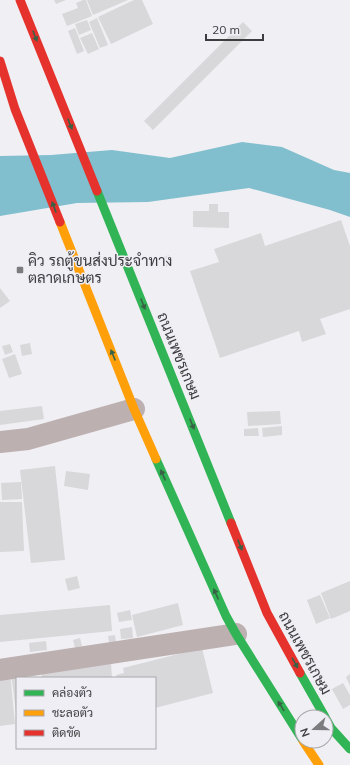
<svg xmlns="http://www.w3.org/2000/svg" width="350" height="765" font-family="Mulish,Sarabun,sans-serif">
	<rect width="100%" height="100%" fill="#f0eff3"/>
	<path fill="#81bfce" d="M242 142 282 147 334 170 350 173V217L330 210 249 188 148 202 77 203 0 216V156L51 155 112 150 170 158Z"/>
	<path fill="#d8d8db" d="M54 0H66L56 4Z
		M83 0H86L92 16 67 26 62 14 78 8 76 3Z
		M87 0H128L93 15Z
		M134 0H142L153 24 111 44 98 17Z
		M97 18 108 45 100 48 89 22Z
		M87 20 91 30 79 35 75 24Z
		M243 22 252 31 153 130 144 121Z
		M75 28 84 51 77 54 68 31Z
		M92 33 99 49 88 54 80 38Z
		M209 204H218V212H229V228L193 227V211H209Z
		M341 220 350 246V309L320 319 326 334 302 342 299 331 220 358 190 271 219 262 214 249 261 233 265 246Z
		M169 255 172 264 165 267 162 258Z
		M0 288 10 301 0 308Z
		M30 343 32 354 22 356 20 345Z
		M10 344 13 352 5 355 2 346Z
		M15 354 22 374 9 378 2 359Z
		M42 406 44 419 0 425V411Z
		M280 411 281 424 248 426 247 412Z
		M282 426V435L263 437 262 428Z
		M258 428 259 436H244V429Z
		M55 466 65 560 31 563 20 470Z
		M66 471 90 474 88 490 64 486Z
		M21 482 22 499 2 500 1 483Z
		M0 502H22L24 551 0 552Z
		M77 576 80 588 68 591 65 579Z
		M350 581V611L331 619 321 593Z
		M320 595 330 618 316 624 307 600Z
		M178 603 183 625 137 637 132 615Z
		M110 605 112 631 0 642V615Z
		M130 610 132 620 119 622 117 613Z
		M132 627 133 638 121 639 120 629Z
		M115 635 116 642H109L108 636Z
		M80 638 82 646 75 648 73 640Z
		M46 641 47 650 30 652 29 643Z
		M202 648 213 693 155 708V678H117L116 675 124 673 123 668Z
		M111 663 112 678H42L41 669Z
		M10 672 15 724 0 726V673Z
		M25 672 26 678H17V712H16L11 674Z
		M350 674V686L346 677Z
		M343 683 350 695V705L343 709 332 689Z"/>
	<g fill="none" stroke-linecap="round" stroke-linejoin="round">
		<path stroke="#bdb0b1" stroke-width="22" d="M0 442 28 439 134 409
			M0 670 236 634"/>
		<path stroke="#30b455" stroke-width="9" d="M97 191 231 523
			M156 459 226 616 236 634 302 739
			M300 673 325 717
			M326 719 331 728 350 749"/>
		<path stroke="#ff9f0a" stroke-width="9" d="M60 222 134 409 156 459
			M303 741 319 765"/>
		<path stroke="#e5322d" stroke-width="9" d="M20 0 97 191
			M0 61 15 109 60 222
			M231 523 267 613 300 673"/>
	</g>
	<defs><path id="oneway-solid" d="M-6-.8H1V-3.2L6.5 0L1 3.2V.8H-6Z"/></defs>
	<g fill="#396146">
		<use href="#oneway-solid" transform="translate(35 36) rotate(68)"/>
		<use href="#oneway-solid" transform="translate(70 124) rotate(68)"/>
		<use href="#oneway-solid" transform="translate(54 207) rotate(-111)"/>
		<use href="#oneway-solid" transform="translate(143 304) rotate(68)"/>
		<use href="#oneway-solid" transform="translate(113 355) rotate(-112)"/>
		<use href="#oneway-solid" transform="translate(192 424) rotate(68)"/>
		<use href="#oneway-solid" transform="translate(163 475) rotate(-114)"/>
		<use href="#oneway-solid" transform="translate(240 545) rotate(68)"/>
		<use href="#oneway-solid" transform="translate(216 594) rotate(-114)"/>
		<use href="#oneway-solid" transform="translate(295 663) rotate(61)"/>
		<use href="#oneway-solid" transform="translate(281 706) rotate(-122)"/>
	</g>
	<rect fill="#7c7b7e" stroke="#efeef4" stroke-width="1.5" x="16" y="266" width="8" height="8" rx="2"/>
	<g text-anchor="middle" stroke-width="3" stroke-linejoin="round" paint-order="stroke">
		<g font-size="15" fill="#3d3d3f" stroke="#efeef4" text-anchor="start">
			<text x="28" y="266">คิว รถตู้ขนส่งประจำทาง<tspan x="28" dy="17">ตลาดเกษตร</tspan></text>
		</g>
		<g font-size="15" fill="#3d3d3f" stroke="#efeef4">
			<text transform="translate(179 356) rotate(68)" y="5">ถนนเพชรเกษม</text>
			<text transform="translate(305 653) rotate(61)" y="5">ถนนเพชรเกษม</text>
		</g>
	</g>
	<rect x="16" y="677" width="140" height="72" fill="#efeef4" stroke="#a8a7ac"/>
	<rect x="24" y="690" width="20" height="6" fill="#30b455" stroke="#a8a7ac"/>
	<text x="52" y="697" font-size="12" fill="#3d3d3f">คล่องตัว</text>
	<rect x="24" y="710" width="20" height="6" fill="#ff9f0a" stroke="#a8a7ac"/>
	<text x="52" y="717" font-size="12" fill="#3d3d3f">ชะลอตัว</text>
	<rect x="24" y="730" width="20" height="6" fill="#e5322d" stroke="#a8a7ac"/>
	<text x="52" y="737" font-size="12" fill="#3d3d3f">ติดขัด</text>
	<g transform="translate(314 729) rotate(249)"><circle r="19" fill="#efeef4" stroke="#a8a7ac"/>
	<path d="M0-3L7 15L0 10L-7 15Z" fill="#7c7b7e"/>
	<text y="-6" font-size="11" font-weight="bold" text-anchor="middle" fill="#3d3d3f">N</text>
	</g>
	<path d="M206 34v6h57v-6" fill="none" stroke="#3d3d3f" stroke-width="2"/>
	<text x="212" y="34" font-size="12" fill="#3d3d3f" stroke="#efeef4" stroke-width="3" paint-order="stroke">20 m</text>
</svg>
